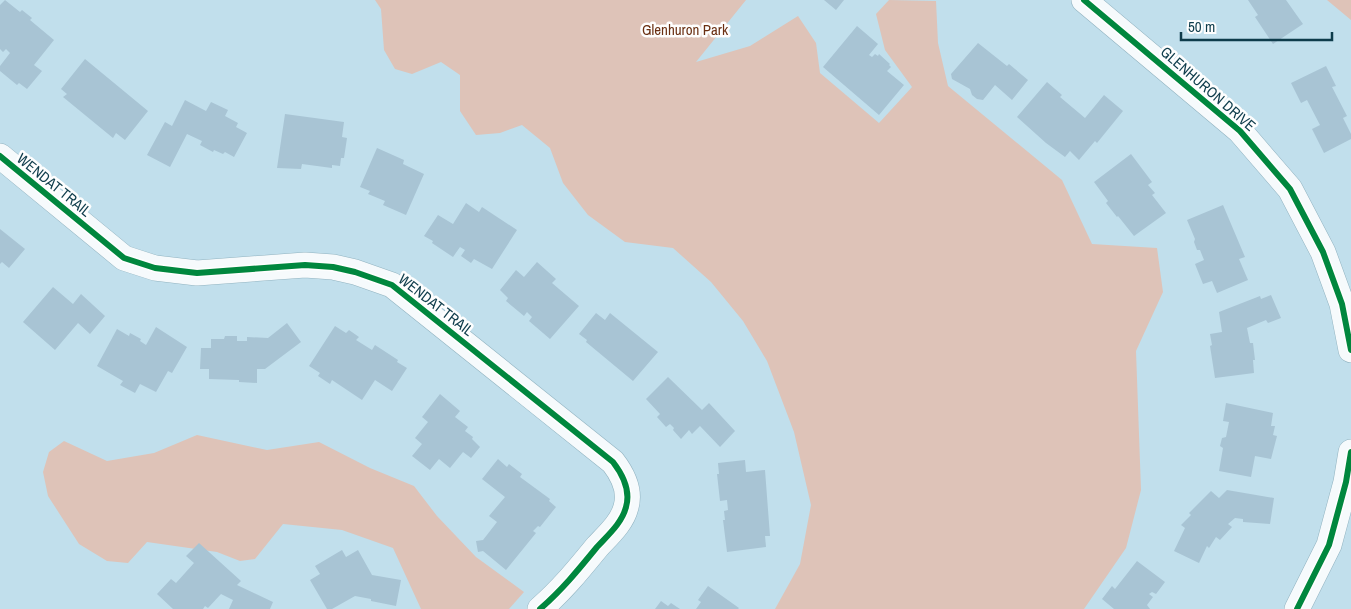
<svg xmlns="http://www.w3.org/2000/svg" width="1351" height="609" font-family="'Archivo Narrow',sans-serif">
	<rect width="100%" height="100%" fill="#c1dfec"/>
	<path fill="#dec3b8" d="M375 0H746L696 62 750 46 798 16 816 43 820 73 879 123 912 87 885 50 876 14 889 0 936 1 938 43 948 86 1062 180 1092 244 1157 248 1163 292 1136 351 1141 490 1126 548 1084 609H775L800 564 811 505 794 432 767 361 743 321 711 282 673 248 625 242 588 215 563 183 550 148 522 125 500 133 476 135 460 111V75L441 62 412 74 395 69 384 50 381 9Z
		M1327 0H1351V20Z
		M197 435 267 450 319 442 370 468 414 486 437 516 476 557 524 592 509 609H421L393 548 342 530 283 524 255 559 240 561 217 552 147 542 128 563 107 561 79 544 48 496 43 472 49 452 64 441 107 461 154 453Z"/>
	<path fill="#a8c4d4" d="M5 0 20 12 22 10 32 18 30 20 54 40 34 65 42 71 27 89 19 83 17 85 0 71V66L10 53 6 49 3 52 0 49V5Z
		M824 0H844L836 10Z
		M1248 0H1286L1303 24 1273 44 1255 17 1258 15Z
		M857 26 878 44 869 55 872 57 875 54 878 56 879 54 890 64 889 65 891 67 887 71 904 85 879 115 823 67Z
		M978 43 1007 66 1009 64 1028 80 1012 100 995 85 983 100 977 99 972 95 970 89 952 79 951 74Z
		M85 59 148 111 125 140 116 133 113 138 63 97 67 94 61 89Z
		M1326 66 1336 86 1332 87 1347 116 1343 118 1351 134V139L1324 153 1312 129 1320 125 1307 100 1301 103 1291 83Z
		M1047 82 1062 95 1060 97 1085 118 1104 95 1123 111 1097 143 1095 141 1079 160 1070 151 1065 157 1046 143 1017 117Z
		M185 100 206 111 211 102 228 110 225 116 238 123 236 127 247 133 234 157 225 152 223 154 214 150 213 152 200 145 202 141 187 134 170 167 147 155 165 122 172 126Z
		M285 114 344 122 342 137 347 138 344 158H341L340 166 332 165V168L302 164 301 169 277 168Z
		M377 148 404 160 403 164 424 174 406 215 383 205 385 201 368 194 370 191 360 187Z
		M1131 154 1152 182 1148 185 1155 193 1152 195 1166 213 1134 236 1118 216 1117 217 1106 203 1108 201 1094 182Z
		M466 203 479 212 482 207 517 230 492 269 474 259 471 263 461 256 465 250 460 247 453 257 432 243 433 241 424 236 438 215 453 224Z
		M1223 205 1245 257 1239 259 1248 280 1217 293 1212 281 1203 284 1195 264 1204 260 1200 250H1197L1194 242 1195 239 1187 220Z
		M0 229 25 249 9 268 2 262 0 264Z
		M537 262 556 279 552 283 579 306 550 339 529 321 532 317 527 312 524 316 506 301 508 298 500 290 516 270 524 277Z
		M53 287 73 304 81 294 105 316 90 334 78 323 55 350 23 322Z
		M1271 295 1281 318 1268 323 1266 320 1247 328 1250 343H1253L1255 360H1253L1254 373 1215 378 1210 346 1212 345 1210 334 1222 332 1219 312 1260 296 1261 299Z
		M596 313 605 320 610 313 658 352 633 381 586 342 587 340 579 334Z
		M287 323 301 342 265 369H257V383L239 382V380L209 379V369H200L201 348H211V339H224L225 336H237V341H247V337L268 338Z
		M335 326 346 333 349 330 359 337 356 340 372 350 375 345 398 360 397 362 407 368 392 391 375 380 362 400 332 380 330 384 318 376 320 373 309 366Z
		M156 327 187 347 172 373 168 371 156 392 140 384 135 393 120 385 123 381 97 366 117 329 129 336 130 333 141 339 140 341 146 345Z
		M668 377 702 410 709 403 735 431 720 447 700 426 692 434 689 430 681 439 673 430 674 428 670 424 666 427 657 417 660 414 646 399Z
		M440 394 460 411 455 417 468 427 465 431 473 437 472 439 480 447 471 458 463 452 450 468 439 459 430 470 412 456 422 444 415 438 428 422 422 417Z
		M1226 403 1273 413 1271 426H1275L1273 435 1277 436 1271 459 1255 456 1251 477 1219 471 1223 448 1220 446 1222 438 1226 437 1229 422 1223 421Z
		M498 459 507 467 509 464 522 474 520 477 550 499 549 501 556 507 540 527 538 526 533 531 536 533 506 570 483 551 478 552 476 541 483 540 497 522 489 516 505 497 482 479Z
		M745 460 746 472 765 470 770 536H765L766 547 727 552 723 520H725L724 511 728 510 727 500 720 501 717 474H719L718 463Z
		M1227 490 1274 498 1270 524 1243 522V519L1235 518 1228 524 1232 527 1220 540 1216 537 1209 548 1207 546 1199 563 1174 551 1185 528 1181 525 1191 515 1189 513 1211 491 1219 498Z
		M199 543 241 581 237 585 273 602 270 609H229L233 600 221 594 208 608 205 606 203 609H173L157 594 171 579 176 583 194 563 186 556Z
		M342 550 346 557 358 550 372 575 401 580 396 606 371 601V599L355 596 332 609H327L310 580 320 574 315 566Z
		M1137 561 1165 582 1156 594 1152 592 1149 594 1153 597 1147 605 1150 609H1114L1102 599 1112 586 1115 589Z
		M708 586 739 608 738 609H696L701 602 698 600Z
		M661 601 668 606 671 603 680 609H655Z"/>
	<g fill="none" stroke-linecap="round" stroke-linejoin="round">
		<g stroke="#91b3c0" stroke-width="26">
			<path id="minor" d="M1084 0 1240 131 1290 189 1323 252 1342 304 1351 350
				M0 156 124 258 155 268 197 273 305 265 333 267 355 272 392 285 613 462C623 475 631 490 626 507 622 523 608 535 597 547 579 569 562 590 540 609
				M1297 609 1329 545 1346 482 1351 452"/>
		</g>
		<use href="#minor" stroke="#f6fafc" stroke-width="25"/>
		<g stroke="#fefefe" stroke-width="9">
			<path id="cycleway" d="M1084 0 1240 131 1290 189 1323 252 1342 304 1351 350
				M0 156 124 258 155 268 197 273 305 265 333 267 355 272 392 285 613 462C623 475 631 490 626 507 622 523 608 535 597 547 579 569 562 590 540 609
				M1297 609 1329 545 1346 482 1351 452"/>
		</g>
		<use href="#cycleway" stroke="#00873e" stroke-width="6"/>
	</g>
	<g text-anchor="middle" stroke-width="5" stroke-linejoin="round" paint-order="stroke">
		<g font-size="15" fill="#6a2f12" stroke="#fefefe">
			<text x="685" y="35">Glenhuron Park</text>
		</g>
		<g font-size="15" fill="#0e3c4b" stroke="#fefefe">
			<text transform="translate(1208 89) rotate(41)" y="5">GLENHURON DRIVE</text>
			<text transform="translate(54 185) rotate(39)" y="5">WENDAT TRAIL</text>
			<text transform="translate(436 305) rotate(38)" y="5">WENDAT TRAIL</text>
		</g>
	</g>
	<path d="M1181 32v8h151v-8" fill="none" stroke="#0e3c4b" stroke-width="2.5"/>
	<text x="1188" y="32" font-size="15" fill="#0e3c4b" stroke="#fefefe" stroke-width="4" paint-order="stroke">50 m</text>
</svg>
